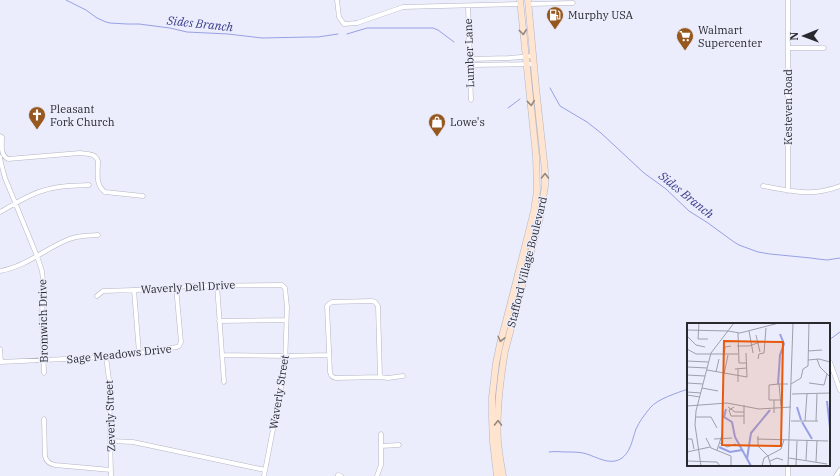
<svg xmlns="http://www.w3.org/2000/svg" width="840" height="476" font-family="'IBM Plex Serif',serif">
	<rect width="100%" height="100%" fill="#ebedfc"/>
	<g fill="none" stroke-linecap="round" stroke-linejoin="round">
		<path stroke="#98a0e4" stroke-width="1" d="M66 0 86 10 97 18 106 22 110 23 127 24H139L170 28 187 32 228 34 262 38 309 37H318L338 34
			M347 34 367 28H433L438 30 454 42
			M550 88 560 106 587 122 601 133 644 173 666 189 689 211 708 223 734 242 739 245 758 252 770 254 811 258 818 259 827 260 840 258
			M508 108 520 99
			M829 340 840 332
			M549 452C555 451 561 452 567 452 572 452 578 452 583 453 593 455 604 463 615 461 630 458 632 440 636 429 639 422 645 414 650 408 657 399 677 393 688 389"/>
		<g stroke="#b3b5c3" stroke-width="5">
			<path id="street" d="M337 0 339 17 344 24 357 23 403 7 521 4
				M529 4 573 3
				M468 6 471 100
				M788 48H824
				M470 59 509 58 533 56
				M470 65 534 64
				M0 136 2 137C2 145 0 155 8 159L80 153C88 154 95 153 98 161 98 173 95 185 105 192L143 196
				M0 157 1 163 5 178 37 256 42 271 43 280 42 317 44 373
				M763 186C792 191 811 197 840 186
				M788 191V0
				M0 212C15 204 29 194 45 190 60 185 75 186 89 185
				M0 271C25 267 45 249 67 240 77 235 88 236 98 235
				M217 285 224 382
				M134 290 139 353
				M97 296 103 291 166 289 187 286 282 285 285 288 287 307 285 367 264 476
				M372 301 375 302 378 306 380 377 336 378C332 377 331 376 330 372L327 306 329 304 332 302Z
				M219 321 286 320
				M0 349 1 362
				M222 355 286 356 329 355
				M106 356 109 380 111 476
				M0 362 87 358 146 352 177 347 179 346 181 342 176 287
				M830 362 840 390
				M380 377 388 378 403 376
				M44 419 45 456C46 462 50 464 55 465L111 470
				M111 441 133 442 265 470
				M381 446 399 445
				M338 475 341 476
				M377 476 381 465V434
				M788 476V465
				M836 476 840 470"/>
		</g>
		<g stroke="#b3b5c3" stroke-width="7">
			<path id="secondary" d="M497 476 493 442 492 418V397L496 363 500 344 511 302 534 211 537 191 536 156 520 0
				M503 476C501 465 499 453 498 442 496 412 500 381 505 351L540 218 545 186V171L536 88 528 0"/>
		</g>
		<use href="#street" stroke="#fff" stroke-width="4"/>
		<use href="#secondary" stroke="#ffe5cf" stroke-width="6"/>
	</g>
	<defs><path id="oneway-chevron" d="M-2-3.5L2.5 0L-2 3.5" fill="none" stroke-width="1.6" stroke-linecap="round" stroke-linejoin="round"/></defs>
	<g stroke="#94887f">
		<use href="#oneway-chevron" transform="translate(523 32) rotate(84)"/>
		<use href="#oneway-chevron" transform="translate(531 103) rotate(84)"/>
		<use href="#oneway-chevron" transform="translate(545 176) rotate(-89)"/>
		<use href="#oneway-chevron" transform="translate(501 339) rotate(104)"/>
		<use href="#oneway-chevron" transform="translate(498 423) rotate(-89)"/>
	</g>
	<defs>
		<g id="fuel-pin" transform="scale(0.9)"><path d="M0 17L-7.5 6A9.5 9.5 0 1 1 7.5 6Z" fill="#97581f" stroke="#ebedfc"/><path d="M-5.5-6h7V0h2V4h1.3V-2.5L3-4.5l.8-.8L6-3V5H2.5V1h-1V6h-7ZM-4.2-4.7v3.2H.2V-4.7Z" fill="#fff"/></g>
		<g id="supermarket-pin" transform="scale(0.9)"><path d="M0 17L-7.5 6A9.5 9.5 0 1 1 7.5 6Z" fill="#97581f" stroke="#ebedfc"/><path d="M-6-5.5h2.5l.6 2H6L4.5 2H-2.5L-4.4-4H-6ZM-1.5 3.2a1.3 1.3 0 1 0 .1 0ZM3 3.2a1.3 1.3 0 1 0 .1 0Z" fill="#fff"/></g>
		<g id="church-pin" transform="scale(0.9)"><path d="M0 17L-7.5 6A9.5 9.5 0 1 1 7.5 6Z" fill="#97581f" stroke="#ebedfc"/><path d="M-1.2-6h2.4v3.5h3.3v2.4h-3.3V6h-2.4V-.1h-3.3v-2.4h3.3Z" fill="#fff"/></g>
		<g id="shop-pin" transform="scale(0.9)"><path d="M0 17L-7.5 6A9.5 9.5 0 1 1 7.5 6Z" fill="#97581f" stroke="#ebedfc"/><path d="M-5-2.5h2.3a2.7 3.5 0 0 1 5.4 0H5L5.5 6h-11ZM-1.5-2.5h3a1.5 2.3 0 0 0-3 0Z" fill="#fff"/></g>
	</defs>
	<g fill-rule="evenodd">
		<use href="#fuel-pin" x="555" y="15"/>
		<use href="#supermarket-pin" x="685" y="36"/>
		<use href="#church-pin" x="37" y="115"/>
		<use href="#shop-pin" x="437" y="122"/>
	</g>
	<g text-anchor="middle" stroke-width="3" stroke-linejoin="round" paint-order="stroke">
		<g font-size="11" fill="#292a2f" stroke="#ebedfc" text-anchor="start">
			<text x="568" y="19">Murphy USA</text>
			<text x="698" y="34">Walmart<tspan x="698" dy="13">Supercenter</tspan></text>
			<text x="50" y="113">Pleasant<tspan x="50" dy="13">Fork Church</tspan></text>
			<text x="450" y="126">Lowe's</text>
		</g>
		<g font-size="11" fill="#292a2f" stroke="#ebedfc">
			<text transform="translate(469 53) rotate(-92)" y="4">Lumber Lane</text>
			<text transform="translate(788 107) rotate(-90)" y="4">Kesteven Road</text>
			<text transform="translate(527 262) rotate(-76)" y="4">Stafford Village Boulevard</text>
			<text transform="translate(188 287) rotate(-3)" y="4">Waverly Dell Drive</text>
			<text transform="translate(43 321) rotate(-91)" y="4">Bromwich Drive</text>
			<text transform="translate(119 354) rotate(-6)" y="4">Sage Meadows Drive</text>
			<text transform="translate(279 392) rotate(-81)" y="4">Waverly Street</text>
			<text transform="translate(110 416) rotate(-92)" y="4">Zeverly Street</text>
		</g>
		<g font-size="12" font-style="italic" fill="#3b3b8b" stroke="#ebedfc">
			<text transform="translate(200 24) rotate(6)" y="4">Sides Branch</text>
			<text transform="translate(686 195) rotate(39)" y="4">Sides Branch</text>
		</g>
	</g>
	<g transform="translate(687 323)">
		<rect width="143" height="143" fill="#ebedfc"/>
		<path fill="none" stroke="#98a0e4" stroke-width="2" d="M91 61 93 32 97 21 93 11M140 78 143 105M110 84 114 97M39 86 37 94 45 99 48 114 64 143M115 99 125 116M32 124 43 129 55 127M60 136 64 110 83 87"/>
		<path fill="none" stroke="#9d9faa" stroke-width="1" d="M12 0 11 16H21M0 7 41 8M41 8 53 10 92 0M62 8 66 30M51 10 52 40H60M69 12 73 29M0 13 9 22 18 24M50 23H62L76 18M0 26 9 31H51M121 28 135 27M37 32 38 24 44 23M71 36 72 31 77 30 79 5M130 36 133 44 143 54M121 37 132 36 143 39M0 38 21 39M0 44 20 45M48 46 60 45M20 47 60 54 59 30M29 49 32 36M37 51 41 32M0 52 18 53M51 59V46M0 60 16 61M122 60 137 62 140 51M92 61 82 62V77H94M104 61 114 55 116 46 121 43 122 0M15 65 31 68M0 69 14 70M105 71 143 70M0 72 13 74M57 82V101M0 83 40 80 72 86 104 84M94 83 92 61H101M41 84 48 89H57M47 84 42 87 44 93H57M87 90V77M9 94H24L30 105M104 98H131M118 98 120 71M129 98 130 71M71 113V123L81 133 84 143M19 115 24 125 44 133V143M0 116H5L7 126M27 116 45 115M70 116 141 118M33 120 40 124 49 121M30 127 35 112M0 129 23 124M102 135 140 141M119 137 120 118M0 138 30 139 33 143M83 138 90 135 96 137M129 139 130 118M14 143 8 102 9 88 24 30 47 0M75 143 77 135 94 126 97 117M101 143 106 0M109 143 110 118"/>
		<path fill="#e8590c" fill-opacity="0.15" stroke="#e8590c" stroke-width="2" d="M37 18 96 19 94 123 35 122Z"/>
		<rect width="143" height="143" fill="none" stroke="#292a2f" stroke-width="2"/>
	</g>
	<g transform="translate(804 36) rotate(269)" stroke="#ebedfc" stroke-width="3" paint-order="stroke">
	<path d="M0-3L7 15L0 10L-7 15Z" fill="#292a2f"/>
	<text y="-6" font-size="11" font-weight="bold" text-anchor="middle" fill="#292a2f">N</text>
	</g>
</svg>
